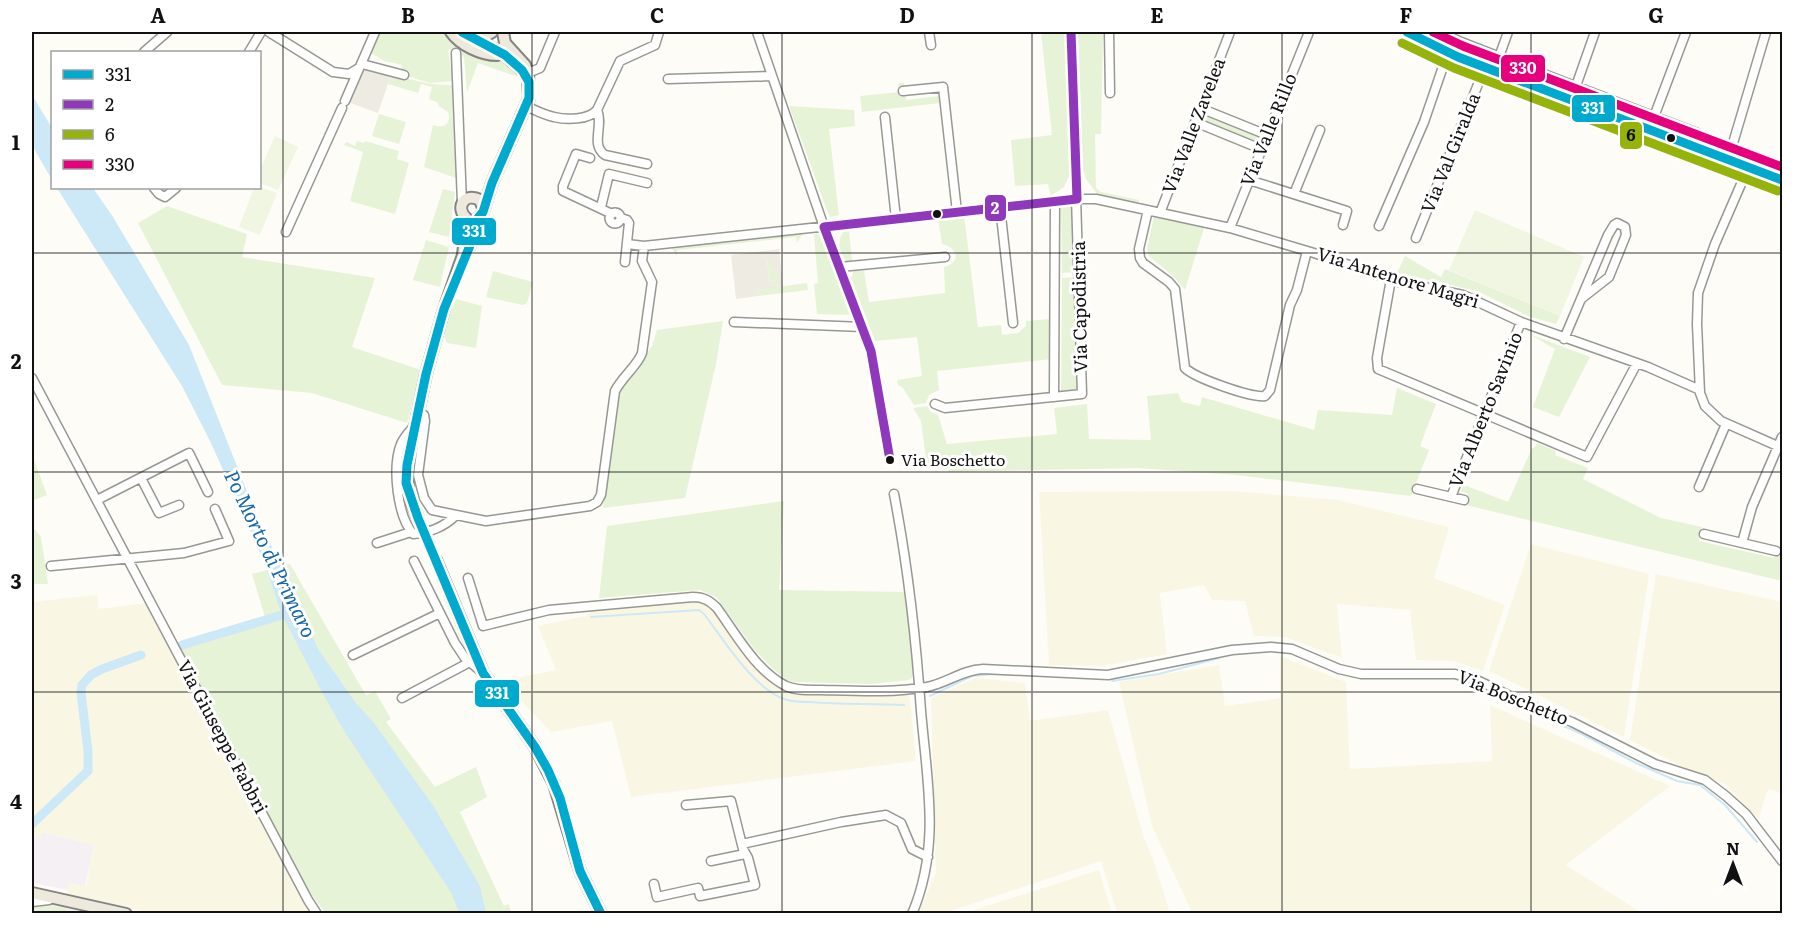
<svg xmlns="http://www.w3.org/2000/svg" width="1814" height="945" font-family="Literata,serif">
	<rect width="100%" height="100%" fill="#fdfcf7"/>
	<path fill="#f5f0f3" d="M44 832 94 845 85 887 70 883 68 890 32 883V843Z
		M32 899 60 904 97 913H32Z"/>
	<path fill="#f9f7e4" d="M1230 491 1338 500 1449 527 1434 578 1505 605 1483 671 1453 661 1416 660 1410 610 1337 604 1342 658 1285 637 1254 636 1245 601 1212 600 1204 585 1160 593 1167 654 1103 666 1049 665 1039 492Z
		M1531 544 1649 574 1624 737 1489 671Z
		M1656 574 1782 602V794L1768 789 1758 820 1725 784 1681 766 1630 740Z
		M97 595 99 609 146 603 309 913H150L67 894 69 883 86 887 94 845 44 832 32 843V602Z
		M689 601H697L708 606 716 614 751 663 761 674 786 692 875 695 907 691 910 699 916 761 631 797 612 721 551 732 502 681 556 670 538 626 586 616 590 611Z
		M1280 656 1346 682 1350 769 1492 761 1490 705 1670 786 1566 865 1642 913H1192L1152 826 1119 682 1219 665 1225 706 1280 698Z
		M976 678 1025 683 1030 721 1108 710 1144 838 1153 859 1170 913H1117L1101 861 944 913H918L936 873 931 698Z
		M1099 870 1112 913H965Z"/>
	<path fill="#e7f3d7" d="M379 32H449L507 64 521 78 478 63 467 92 464 57 448 49 453 81 430 83 400 74 402 65 384 61 371 53Z
		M1041 32H1067L1069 176 1064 187 1051 196 1048 184 1015 186 1011 140 1052 135Z
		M1078 32H1103L1101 134H1095L1096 188 1101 192 1139 200 1138 204 1098 195 1086 179 1083 169Z
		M1432 34 1648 119 1646 125 1449 49 1430 39Z
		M391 75C412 79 431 86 452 85L456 178 424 167 433 125C444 129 452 123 448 112L439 106 437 102 429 99 432 87 421 84 418 93 388 84Z
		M898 83H904L906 100 939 96 940 103 862 112 860 96 899 92Z
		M789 106 854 110 855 126 829 129 839 215 830 217 828 213Z
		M379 114 406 122 399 144 372 136Z
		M1204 114 1259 137 1257 144 1202 121Z
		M357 141 364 143 365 141 399 151 397 159 409 163 395 214 350 201 363 152 344 145 346 142 355 146Z
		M1705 155 1739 169 1737 173 1703 159Z
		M443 189 455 192 449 237 429 232Z
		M1071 205 1076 272 1062 273 1061 206Z
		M167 206 247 234 242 257 375 278 352 347 421 370 407 423 312 393 222 385 138 223Z
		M964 215 978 327 1001 325 1002 335 1018 333 1026 326V321L1050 319 1052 359 937 371 939 390 929 395 926 403 914 405 903 388 898 385 897 380 922 376 917 337 875 341 851 278 854 271H864L869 302 945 293 944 267C961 263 959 248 942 244L938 219Z
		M1154 216 1204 228 1185 290 1174 277 1149 256 1147 249Z
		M849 230 852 261H846C839 253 837 241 843 232Z
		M803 233 797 243 796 237 677 250V256L671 247Z
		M814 234H819L851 315 817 314 814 284 818 283Z
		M426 240 449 247 440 287 413 280Z
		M1405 256 1441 277 1445 269 1560 316 1556 324 1530 317 1477 291 1397 273Z
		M767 259 776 270 780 285 770 286Z
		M493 271 533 282 527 303 523 305 486 297Z
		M1076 277 1078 389 1061 392 1062 278Z
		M807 283 808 290 758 296 757 290Z
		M456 299 482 306 476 348 447 343C439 330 451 312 456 299Z
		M723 321 716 364 685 498 603 508 619 394 626 378 636 369 652 346 657 330Z
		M1529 334 1590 357 1559 417 1533 407 1555 349Z
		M1397 388 1436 404 1420 446 1429 450 1411 496 1236 475 1138 468 949 472 948 465 927 466 921 421 913 408 927 406 931 412 938 415 947 444 1057 434 1054 408 1087 404 1089 439 1151 440 1147 396 1178 393 1182 402 1200 406 1202 397 1314 430 1318 410 1392 415Z
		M1537 443 1556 451 1555 455 1588 468 1583 479 1661 518 1702 527 1699 541 1774 558 1778 548 1782 549V581L1466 505 1468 494 1461 491 1464 485 1508 502 1532 448H1534Z
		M32 454 47 495 32 501Z
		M784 501 779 590 906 592 914 672 912 678 909 680 871 684 794 682 787 680 772 668 754 649 716 597 700 590 599 598 607 526Z
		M32 526 41 537 48 584H32Z
		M290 564 360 685 366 695 375 691 391 719 386 722 435 787 476 767 487 797 460 812 502 902 504 906 509 904 511 913H326C296 877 276 833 254 791 228 742 201 693 178 643L265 617 252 574Z
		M36 906 67 907 65 913H49L32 909V907Z"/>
	<path fill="#f0f6e1" d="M275 136 298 147 278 190 260 183V170Z
		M260 187 277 193 260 235 239 227 254 188Z
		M1475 210 1584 257 1560 316 1449 270Z"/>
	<path fill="#edebe2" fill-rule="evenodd" d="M359 68 392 72 378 113 345 101Z
		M779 249 783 287 757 290 758 296 736 299 731 255ZM767 260 776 270 779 285 770 286Z"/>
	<path fill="#cde8f7" d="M32 95 52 128V180L32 145Z
		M57 188H93L113 217 189 345 248 494 318 649 355 702 374 723 434 807 480 886 486 913H459L452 894 346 734 323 694 282 615 265 565 243 514 210 441 182 386Z"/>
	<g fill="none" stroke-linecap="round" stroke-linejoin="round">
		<path stroke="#cde8f7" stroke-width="2" d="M591 617 699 610 704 614C724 640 755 691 787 700 794 702 803 702 811 702 841 705 873 703 904 705
			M1112 681 1159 674 1219 658
			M1471 683 1501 699 1582 734 1636 763 1677 781 1700 785 1725 805 1757 842
			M930 696 972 676 993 674 1039 676"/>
		<path stroke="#cde8f7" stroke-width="9" d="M182 645 282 615 292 614
			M32 824 88 771V751L81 693 82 685 91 675 102 669 141 655"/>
		<path stroke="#dad9d4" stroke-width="10" stroke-dasharray="10 5" stroke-linecap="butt" d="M418 518 436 560"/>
		<g stroke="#979795" stroke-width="11">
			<path id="minor" d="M269 32 333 72 349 74 359 68
				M757 32 824 227 869 345 890 460
				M929 32 931 45
				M1109 32 1110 93
				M1440 32 1461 42 1697 133
				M144 52 167 32
				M249 52 261 32
				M456 53 462 203
				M1499 57 1508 32
				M362 64 404 75
				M528 73 540 68 555 32
				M668 79 772 76
				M1576 86 1595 32
				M903 91 943 87 957 212
				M345 101 375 32
				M526 106C535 110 544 115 554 117 566 120 589 120 597 110
				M1200 108 1267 135
				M885 117 896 219
				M1195 122 1261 149
				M1649 130 1686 32
				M590 158 576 154 563 186V191L612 214
				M1728 160 1766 32
				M647 164 605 155C590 145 604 125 597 110L620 61 655 45 659 32
				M1748 168 1715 244 1698 293 1697 324 1700 393 1705 406 1721 421 1782 448
				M1772 177 1776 168 1782 166
				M1249 180 1347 211 1343 225
				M154 188 159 194 165 197 176 188
				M1294 194 1320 130
				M601 207 609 174 647 183
				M1000 207 1013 323
				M1148 210 1139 249 1140 258 1143 263 1169 282 1175 289 1185 368C1195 378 1251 398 1265 396L1270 390 1290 305 1297 290 1307 251
				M609.5 218a5.5 5.5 0 1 1 11 0a5.5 5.5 0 1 1-11 0Z
				M1160 213 1230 32
				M621 218 627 220 629 223 625 262
				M1379 226 1424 122 1448 52
				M1230 228 1309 32
				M286 232 342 108
				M1416 238 1485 67
				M627 244 644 246 1077 199H1096L1230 228 1314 253 1399 282 1463 295 1521 322 1648 367 1700 390
				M840 267 945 257
				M1391 279 1377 358 1378 369 1587 457 1637 363
				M734 322 863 327
				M1564 339 1608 235 1614 225 1617 223 1625 227 1626 235 1609 277 1581 299
				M32 378 308 900 317 914
				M1054 397 1055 201
				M935 404 945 408 1082 394 1071 32
				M418 413 424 415 425 421 418 475 424 498 432 510 486 521 590 506 597 502 601 495 615 391C622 377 638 365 642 353L652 282 642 261 644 246
				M415 425C410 431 404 437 401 444 392 467 397 515 413 534 428 533 444 527 455 516
				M141 478 159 513 179 505
				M1699 487 1726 424
				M1417 489 1464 500
				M894 494C908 567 916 638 921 711 927 782 941 846 912 914
				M1451 497 1521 322
				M97 500 189 453 208 492
				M1704 534 1776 551
				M377 543 411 532
				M1742 543 1752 507 1782 437
				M414 561 455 643 465 658 483 673
				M51 566 184 553 229 541 215 509
				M468 578 483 626 549 610 693 597C704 597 710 601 717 608 736 634 756 671 786 686 797 691 811 690 822 690 857 691 893 693 927 687 947 683 962 670 983 669L1108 675 1232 650 1271 647 1292 649 1339 669 1361 674H1455L1479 681 1529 705 1572 722 1655 764 1705 780 1726 796 1746 814 1782 861
				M353 655 440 613
				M402 698 470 662
				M742 844 841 822 886 815 901 823 912 849 928 857
				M711 861 745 854
				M654 884 657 897 698 888 700 896 755 885 748 858 743 849 731 801 686 805
				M32 902 49 900"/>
		</g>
		<g stroke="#858482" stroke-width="14">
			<path id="major" d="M451 32C460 45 481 55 497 55
				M462 32 505 55 525 73
				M1407 32 1458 57 1782 180
				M472 38H481L492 32
				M469 248 478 218 483 212 492 183 529 98 528 73 525 65 505 43 503 32
				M418 518 408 492 407 465 426 374 444 309 463 255 467 219C454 207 465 192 480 200L483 208
				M436 560 483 673 535 747 554 784 580 871 601 914
				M32 893 126 914"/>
		</g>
		<use href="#minor" stroke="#fffffe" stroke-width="8"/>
		<use href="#major" stroke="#ede9dc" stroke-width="10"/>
		<g stroke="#fff" stroke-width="14">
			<path id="bus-1" d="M462 32 505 55 522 70 529 82V98L492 183 483 212 478 218 471 243 444 309 426 374 407 465 406 483 418 518 483 673 535 747 548 770 560 798 580 871 601 914
				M1407 32 1458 57 1782 180"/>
		</g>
		<g stroke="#fff" stroke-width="14">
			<path id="bus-2" d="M1071 32 1077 199
				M824 227 1077 199
				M824 227 871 351 890 460"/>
		</g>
		<g stroke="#fff" stroke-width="14">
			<path id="bus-3" d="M1402 43 1454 68 1778 191"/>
		</g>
		<g stroke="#fff" stroke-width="14">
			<path id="bus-4" d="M1433 32 1463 46 1782 167"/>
		</g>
		<use href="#bus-1" stroke="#00a9ce" stroke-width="9"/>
		<use href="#bus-2" stroke="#8f38bc" stroke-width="9"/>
		<use href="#bus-3" stroke="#95b30b" stroke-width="9"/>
		<use href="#bus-4" stroke="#e5007d" stroke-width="9"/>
	</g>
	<path fill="none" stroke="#111" stroke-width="1.5" stroke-opacity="0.55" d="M283 32V914M532 32V914M782 32V914M1032 32V914M1282 32V914M1531 32V914M32 253H1782M32 472H1782M32 692H1782"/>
	<g fill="#111" stroke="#fff" stroke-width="2">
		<circle cx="1671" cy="138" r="5"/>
		<circle cx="937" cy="214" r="5"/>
		<circle cx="890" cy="460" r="5"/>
	</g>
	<g text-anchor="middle" stroke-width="6" stroke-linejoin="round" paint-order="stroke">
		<g font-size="16" fill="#111" stroke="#fff" text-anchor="start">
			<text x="901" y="466">Via Boschetto</text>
		</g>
		<g font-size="18" fill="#111" stroke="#fff">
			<text transform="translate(1194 126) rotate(-69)" y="6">Via Valle Zavelea</text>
			<text transform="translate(1269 130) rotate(-68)" y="6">Via Valle Rillo</text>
			<text transform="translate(1451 153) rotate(-68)" y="6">Via Val Giralda</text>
			<text transform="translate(1398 278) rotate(17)" y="6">Via Antenore Magri</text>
			<text transform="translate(1080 307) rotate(-91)" y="6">Via Capodistria</text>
			<text transform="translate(1486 410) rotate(-68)" y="6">Via Alberto Savinio</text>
			<text transform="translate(1513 698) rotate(22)" y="6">Via Boschetto</text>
			<text transform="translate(222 737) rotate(62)" y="6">Via Giuseppe Fabbri</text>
		</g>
		<g font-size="20" font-style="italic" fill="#1768a6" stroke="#fff">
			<text transform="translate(270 554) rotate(64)" y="7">Po Morto di Primaro</text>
		</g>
	</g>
	<g stroke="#fff" stroke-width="2">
		<rect x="1500" y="54" width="46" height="29" rx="6" fill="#e5007d"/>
		<rect x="1571" y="94" width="45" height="29" rx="6" fill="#00a9ce"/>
		<rect x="1619" y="121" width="24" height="29" rx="6" fill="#95b30b"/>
		<rect x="984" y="194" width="23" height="28" rx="6" fill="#8f38bc"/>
		<rect x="451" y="217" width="46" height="29" rx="6" fill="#00a9ce"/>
		<rect x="474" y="679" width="46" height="29" rx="6" fill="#00a9ce"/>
	</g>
	<g font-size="16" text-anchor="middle" font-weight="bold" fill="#fff">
		<text x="1523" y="74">330</text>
		<text x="1593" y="114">331</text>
		<text x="995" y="214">2</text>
		<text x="474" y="237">331</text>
		<text x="497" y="699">331</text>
	</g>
	<g font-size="16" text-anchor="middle" font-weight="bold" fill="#111">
		<text x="1631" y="141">6</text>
	</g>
	<rect width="1814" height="945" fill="none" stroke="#ffffff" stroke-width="66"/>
	<rect x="51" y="51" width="210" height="138" fill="#ffffff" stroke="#a0a0a0" stroke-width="1.5"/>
	<rect x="63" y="70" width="30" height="9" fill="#00a9ce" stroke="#a0a0a0" stroke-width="1.5"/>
	<text x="105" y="81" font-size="18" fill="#111111">331</text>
	<rect x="63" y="100" width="30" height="9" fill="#8f38bc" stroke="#a0a0a0" stroke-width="1.5"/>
	<text x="105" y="111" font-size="18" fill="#111111">2</text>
	<rect x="63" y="130" width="30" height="9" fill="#95b30b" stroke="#a0a0a0" stroke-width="1.5"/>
	<text x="105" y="141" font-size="18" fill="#111111">6</text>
	<rect x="63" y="160" width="30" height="9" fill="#e5007d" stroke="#a0a0a0" stroke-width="1.5"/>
	<text x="105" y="171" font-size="18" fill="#111111">330</text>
	<g transform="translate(1733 864)" stroke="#ffffff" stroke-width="4.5" paint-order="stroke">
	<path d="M0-4.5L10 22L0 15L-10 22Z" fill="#111111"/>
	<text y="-9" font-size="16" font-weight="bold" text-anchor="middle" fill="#111111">N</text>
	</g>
	<rect x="33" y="33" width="1748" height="879" fill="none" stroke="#111" stroke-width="2"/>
	<g font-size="20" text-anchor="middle" font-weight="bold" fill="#111">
		<text x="158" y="23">A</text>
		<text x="408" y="23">B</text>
		<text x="657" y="23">C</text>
		<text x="907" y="23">D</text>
		<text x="1157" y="23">E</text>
		<text x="1406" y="23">F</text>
		<text x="1656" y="23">G</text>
		<text x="16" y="150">1</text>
		<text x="16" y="369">2</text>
		<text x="16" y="589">3</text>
		<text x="16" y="809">4</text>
	</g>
</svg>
